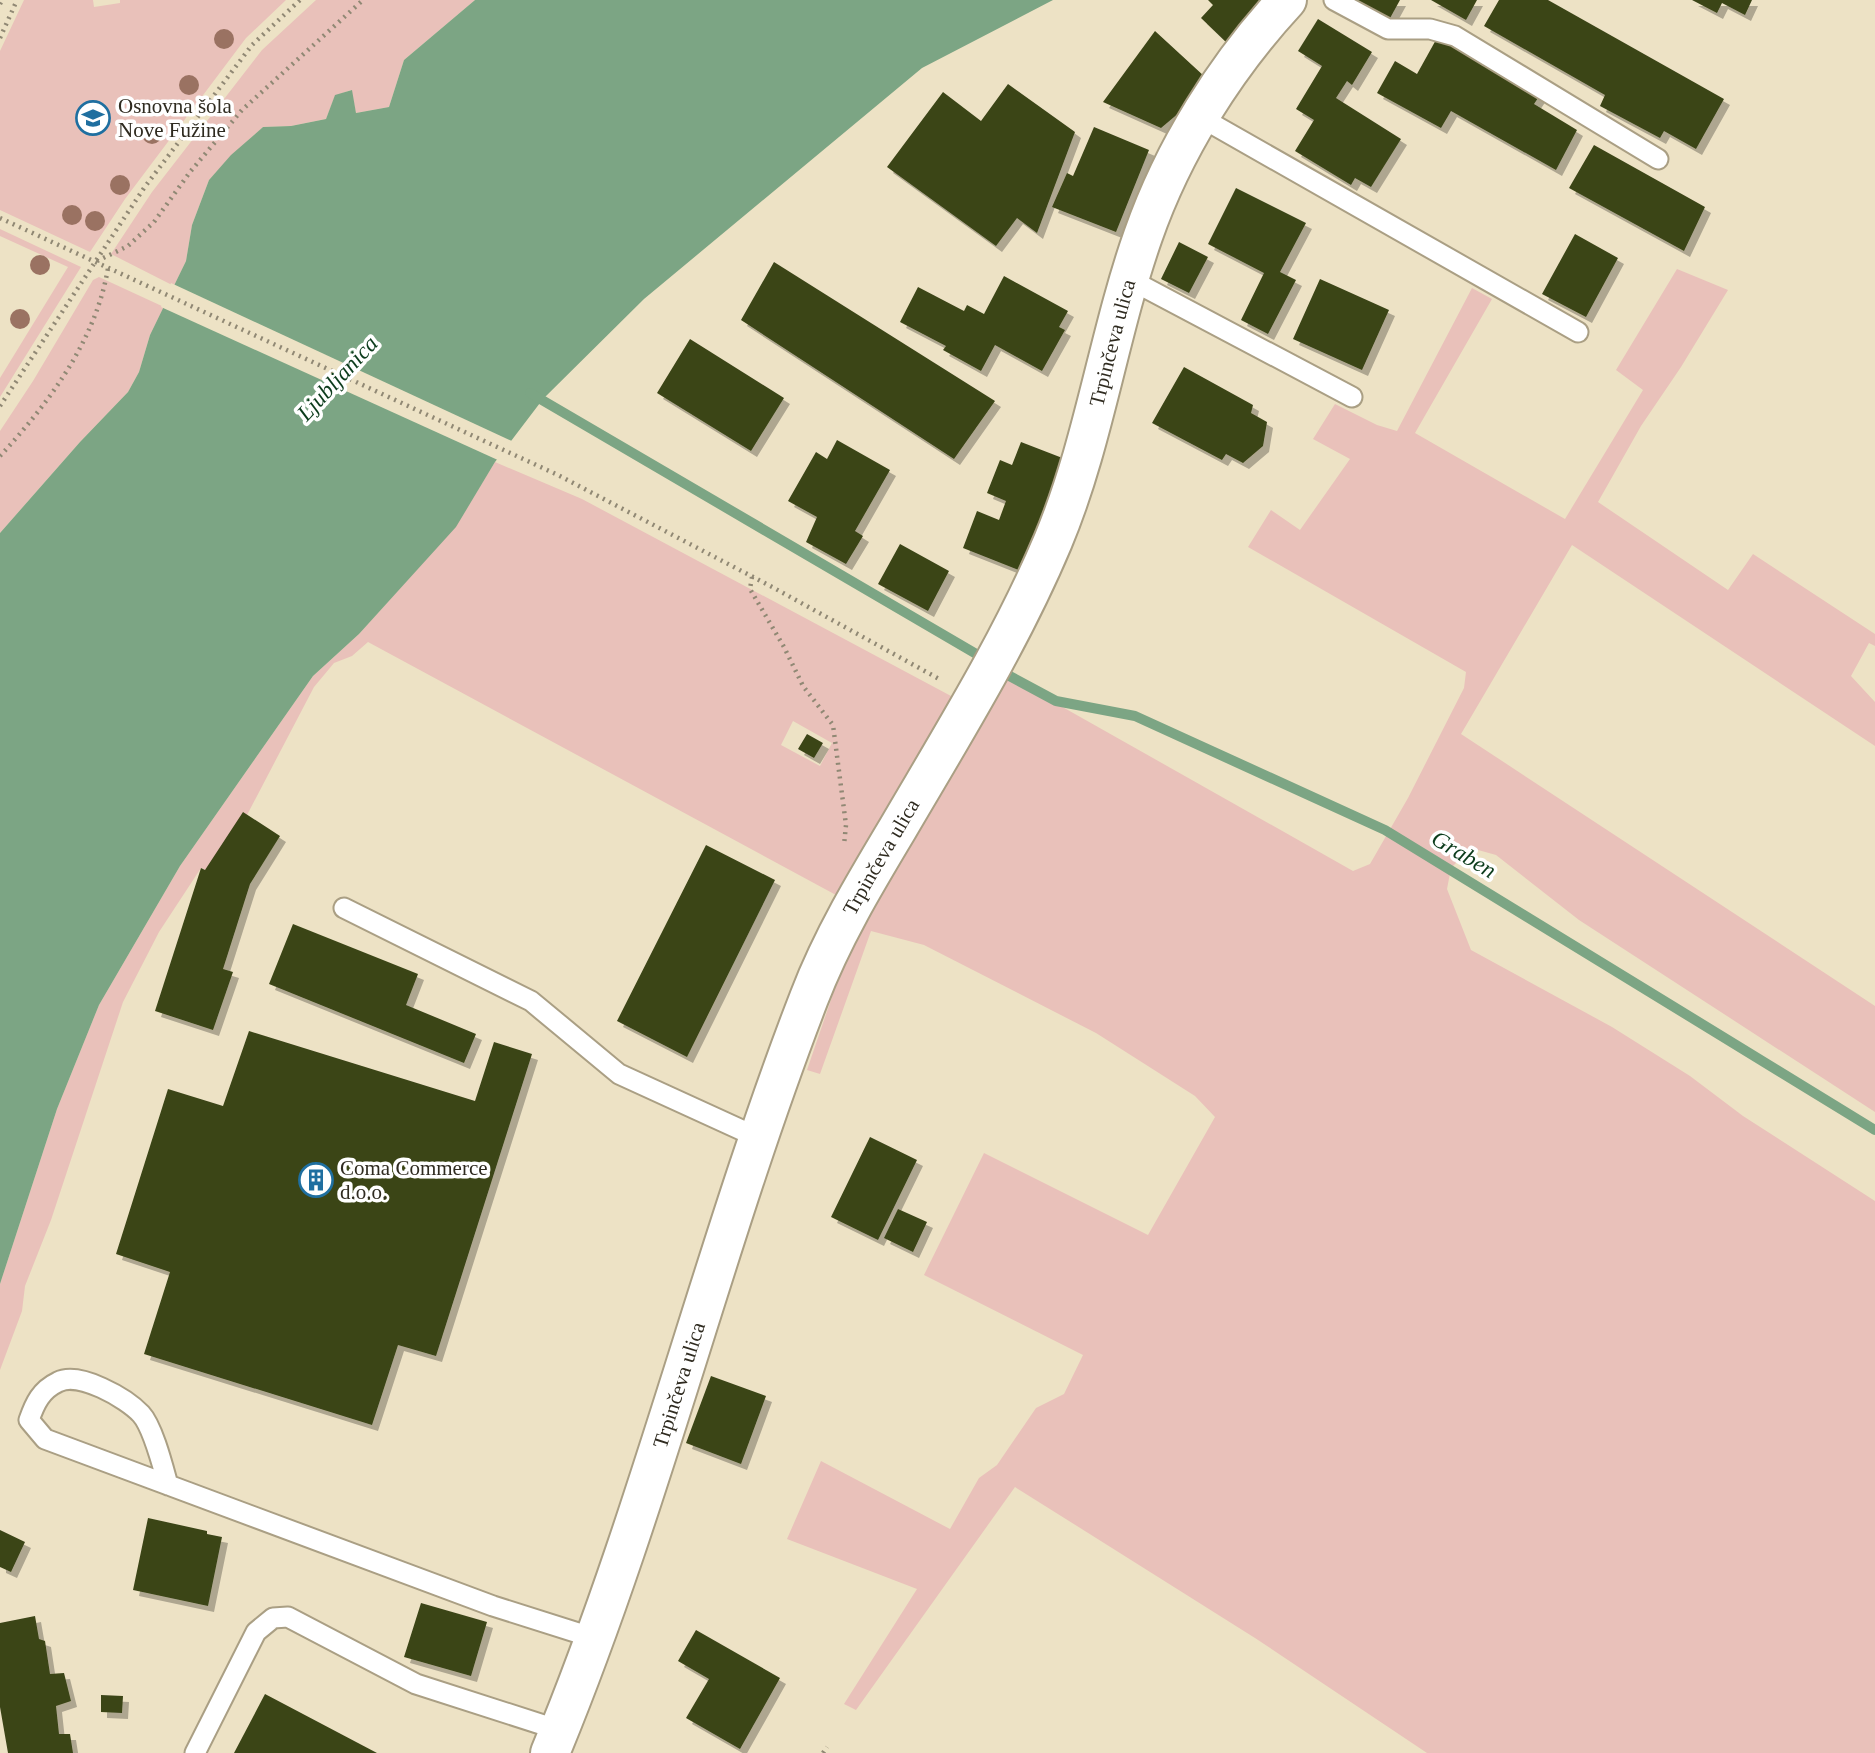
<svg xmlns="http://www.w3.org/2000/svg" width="1875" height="1753" font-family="'Times New Roman',serif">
	<defs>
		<filter id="shadow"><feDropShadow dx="6" dy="6" stdDeviation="0" flood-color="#0004"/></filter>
	</defs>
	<rect width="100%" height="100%" fill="#ede2c5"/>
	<path fill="#e9c1ba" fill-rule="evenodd" d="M24 0H93L94 7 120 3V0H286L246 38 125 199 90 252 0 210V51Z
		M316 0H475L404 60 389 107 356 113 351 90 335 96 326 119 291 126 263 127 232 155 209 180 192 225 186 261 174 286 111 254 152 192 262 50Z
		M0 229 81 267 0 397V378L68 267 0 236Z
		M1677 269 1728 290 1681 367 1641 426 1598 502 1728 590 1753 554 1875 634V646L1869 643 1851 676 1875 702V746L1572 545 1461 734 1875 1006V1112L1579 920 1496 855 1471 848 1451 868 1447 889 1471 950 1612 1027 1690 1076 1743 1116 1875 1201V1753H1427L1255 1638 1015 1487 856 1710 844 1704 917 1589 787 1539 821 1461 950 1529 979 1478 997 1465 1036 1408 1064 1394 1083 1355 924 1275 984 1153 1148 1235 1215 1117 1195 1096 1096 1033 924 945 871 931 820 1074 807 1070 850 944 1006 675 1353 871 1370 864 1408 798 1464 688 1466 672 1248 547 1271 510 1300 530 1350 459 1313 439 1335 404 1377 425 1397 431 1472 288 1492 299 1415 433 1565 519 1643 390 1616 370Z
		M99 277 164 307 150 335 139 372 128 392 80 442 0 533V431L33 381 93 280Z
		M495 462 582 499 951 696 948 711 836 895 368 642 352 656 334 663 314 687 247 815 205 870 201 868 159 932 123 1002 51 1220 25 1286 22 1311 0 1370V1284L57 1109 99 1005 180 866 313 676 359 634 455 527ZM793 721 832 743 820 766 781 745Z"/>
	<path fill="#7ca584" d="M475 0H1053L922 68 644 299 543 399 495 462 456 527 359 634 313 676 180 866 99 1005 57 1109 0 1284V533L80 442 128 392 139 372 150 335 186 261 192 225 209 180 231 155 263 127 291 126 326 119 335 95 352 90 356 113 389 107 404 60Z"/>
	<path fill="#ede2c5" d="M171 283 514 442 500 461 161 307Z"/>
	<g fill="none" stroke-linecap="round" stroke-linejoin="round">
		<path stroke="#7ca584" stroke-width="10" d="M530 393 978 655
			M1004 673 1056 701 1135 716 1385 830 1875 1130"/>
	</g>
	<path fill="#3b4419" filter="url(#shadow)" d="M1208 0H1264L1226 42 1201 18 1213 5Z
		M1355 0H1400L1389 20Z
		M1431 0H1477L1466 20Z
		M1499 0H1548L1724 99 1696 149 1664 131 1660 138 1600 106 1605 95 1484 26Z
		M1692 0H1752L1745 15 1722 3 1717 13Z
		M1318 19 1372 52 1352 85 1347 81 1336 98 1401 139 1371 187 1355 178 1351 185 1295 151 1314 120 1296 109 1322 66 1298 51Z
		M1155 31 1205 77 1180 112 1161 128 1103 102Z
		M1437 38 1540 95 1534 104 1577 130 1556 170 1451 111 1441 128 1377 93 1395 61 1417 74Z
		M1008 84 1075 132 1037 233 1017 218 996 246 887 167 943 92 981 121Z
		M1094 127 1149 150 1116 232 1052 207 1067 173 1073 176Z
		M1594 145 1705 207 1684 251 1569 188Z
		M1236 188 1306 223 1280 272 1296 280 1268 334 1241 320 1264 273 1208 244Z
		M1575 234 1618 258 1586 317 1542 294Z
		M1179 242 1208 257 1189 293 1161 279Z
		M774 262 995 401 954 459 741 320Z
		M1004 276 1068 311 1059 327 1065 330 1042 371 995 345 981 371 943 350 946 346 900 322 918 287 964 311 967 305 984 314Z
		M1320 279 1389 310 1362 370 1293 339Z
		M690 339 784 398 751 451 657 393Z
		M1184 367 1253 405 1251 413 1267 422 1263 446 1243 463 1226 454 1222 460 1152 423Z
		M837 440 890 470 855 531 863 536 846 564 806 542 817 517 788 501 816 452 827 459Z
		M1021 442 1065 459 1021 571 963 548 977 511 999 520 1006 501 987 493 1000 460 1012 465Z
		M900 544 949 571 928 611 878 584Z
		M807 734 823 743 814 758 798 749Z
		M243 812 280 836 250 884 223 969 233 972 213 1030 155 1011 201 868 205 870Z
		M706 845 775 880 687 1057 617 1021Z
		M293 924 418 974 406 1005 476 1034 464 1063 269 984Z
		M249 1031 475 1101 494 1042 532 1054 436 1356 398 1345 372 1425 144 1354 170 1272 116 1254 168 1089 223 1106Z
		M870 1137 917 1160 878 1240 831 1217Z
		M898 1209 927 1222 913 1252 884 1238Z
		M711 1376 766 1396 741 1464 686 1443Z
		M148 1518 207 1531V1534L222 1537 208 1606 133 1590Z
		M0 1530 25 1542 11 1572 0 1567Z
		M421 1603 487 1622 471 1676 404 1657Z
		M35 1616 39 1639 45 1641 50 1674 64 1673 71 1701 56 1706 59 1734H70L73 1753H8L0 1707V1623Z
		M696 1630 780 1678 740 1749 686 1718 709 1679 678 1661Z
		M265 1694 377 1753H234Z
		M101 1695 123 1696 122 1713 101 1712Z"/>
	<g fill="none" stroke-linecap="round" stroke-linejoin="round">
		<g stroke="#aa9f84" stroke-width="23">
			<path id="lane" d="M1334 0 1388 29H1430L1455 36 1658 159
				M1200 117 1578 332
				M1129 279 1352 397
				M344 908 531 1001 619 1074 759 1138
				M168 1485C163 1467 153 1427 141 1414 126 1398 79 1371 58 1382 41 1390 35 1403 29 1420L45 1439 493 1606 594 1638
				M195 1753 256 1632 273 1618 288 1617 416 1684 559 1730"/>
		</g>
		<g stroke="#aa9f84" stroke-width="42">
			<g id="street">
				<path id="s1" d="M550 1753C652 1507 713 1246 809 998 832 938 865 883 898 828 953 734 1011 641 1053 541 1094 443 1108 336 1143 236 1173 150 1225 67 1287 0"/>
			</g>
		</g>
		<path stroke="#908874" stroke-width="4.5" stroke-dasharray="2 5" stroke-linecap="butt" d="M0 4 2 0
			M0 38 17 0
			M0 218 558 475 774 588 941 680
			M97 261 128 246 154 222 190 172 242 110 363 0
			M0 406 144 188 252 45 300 0
			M0 456C49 403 96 340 108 268
			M752 577 750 589 784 647 803 686 833 725 846 825 844 845
			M823 1753 827 1747"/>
		<use href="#lane" stroke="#fff" stroke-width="19"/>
		<use href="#street" stroke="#fff" stroke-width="38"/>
	</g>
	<g fill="#9a7262">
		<circle cx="224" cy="39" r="10"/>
		<circle cx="189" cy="85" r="10"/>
		<circle cx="152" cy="134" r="10"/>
		<circle cx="120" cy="185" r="10"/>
		<circle cx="72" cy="215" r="10"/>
		<circle cx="95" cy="221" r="10"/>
		<circle cx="40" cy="265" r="10"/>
		<circle cx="20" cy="319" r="10"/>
	</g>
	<defs>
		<g id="school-ring" transform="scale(1.75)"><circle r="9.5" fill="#fff" stroke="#1f6fa0" stroke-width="1.5"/><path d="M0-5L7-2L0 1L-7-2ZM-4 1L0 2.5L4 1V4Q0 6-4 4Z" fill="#1f6fa0"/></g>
		<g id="building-ring" transform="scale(1.75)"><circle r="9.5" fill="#fff" stroke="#1f6fa0" stroke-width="1.5"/><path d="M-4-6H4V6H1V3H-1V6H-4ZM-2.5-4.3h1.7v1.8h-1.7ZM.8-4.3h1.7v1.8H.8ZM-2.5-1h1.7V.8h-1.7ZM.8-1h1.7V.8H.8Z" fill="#1f6fa0"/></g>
	</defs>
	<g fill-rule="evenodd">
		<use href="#school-ring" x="93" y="118"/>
		<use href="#building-ring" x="316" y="1180"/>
	</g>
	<g text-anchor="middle" stroke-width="7" stroke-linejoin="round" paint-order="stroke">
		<g font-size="21" fill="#2f2b20" stroke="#fff" text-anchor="start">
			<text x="118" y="113">Osnovna šola<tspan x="118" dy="24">Nove Fužine</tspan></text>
			<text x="340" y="1175">Coma Commerce<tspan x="340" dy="24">d.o.o.</tspan></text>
		</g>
		<g font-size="21" fill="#2f2b20" stroke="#fff">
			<text dy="7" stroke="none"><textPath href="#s1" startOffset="1524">Trpinčeva ulica</textPath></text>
			<text dy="7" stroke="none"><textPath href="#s1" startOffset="957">Trpinčeva ulica</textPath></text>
			<text dy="7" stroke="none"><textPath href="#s1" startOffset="390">Trpinčeva ulica</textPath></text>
		</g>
		<g font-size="23" font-style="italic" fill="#0c3c1c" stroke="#fff">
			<text transform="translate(337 378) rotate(-47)" y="8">Ljubljanica</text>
			<text transform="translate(1464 854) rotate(31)" y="8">Graben</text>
		</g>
	</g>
</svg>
